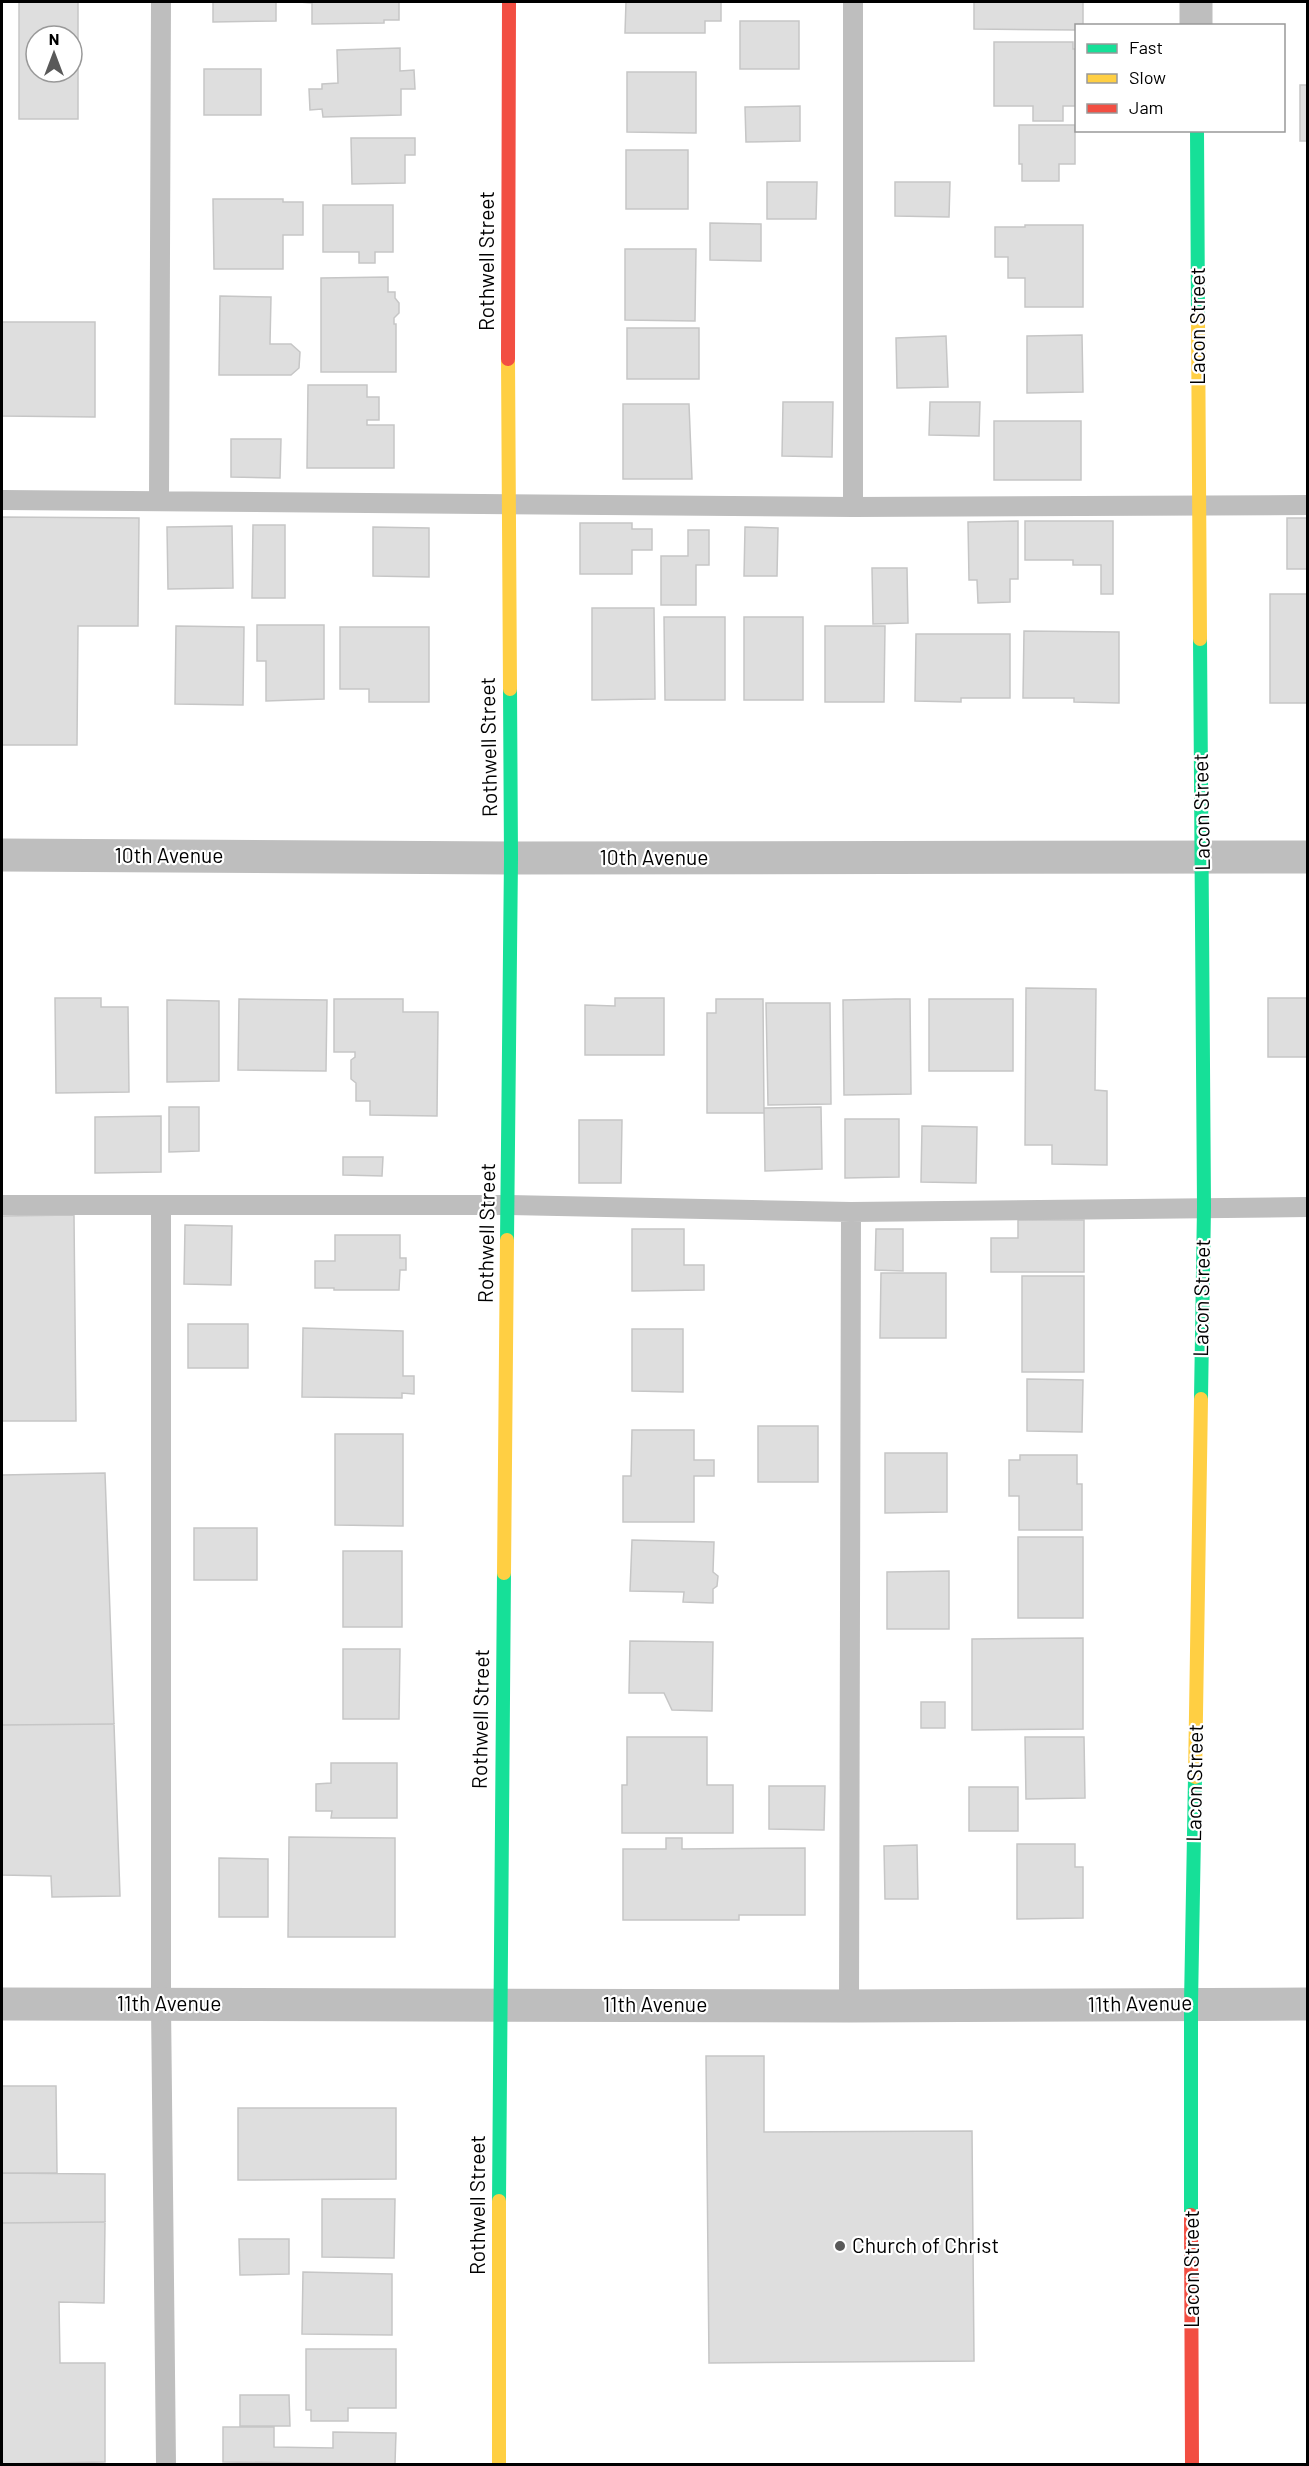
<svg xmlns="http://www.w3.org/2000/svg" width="1309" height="2466" font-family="Barlow,sans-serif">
	<rect width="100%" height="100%" fill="#fff"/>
	<path fill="#dedede" stroke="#c6c6c6" stroke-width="1.5" fill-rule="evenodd" d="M19 2H78V119H19ZM36 36H72V72H36Z
		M213 2H276V21L213 22Z
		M299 2H399V20H384V23L312 24V3Z
		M626 2H721V21H705V33H625Z
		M974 2H1083V26H1076V30L974 29Z
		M740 21H799V69H740Z
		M994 42H1073V49H1076V106H1063V121H1033V106H994Z
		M400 48V71L414 70 415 89H401V115L323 117 322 109 310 110 309 89H322V84L338 83 337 50Z
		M204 69H261V115H204Z
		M627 72H696V133L627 132Z
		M1300 85H1308V141H1300Z
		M800 106V141L746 142 745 107Z
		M1019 125H1075V164H1059V181H1022V164H1019Z
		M351 138H415V155H405V183L352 184Z
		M626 150H688V209H626Z
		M767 182H817L816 219H767Z
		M895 182H950L949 217 895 216Z
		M213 199H283V202H303V235H283V269H214Z
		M323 205H393V252H375V263H359V252H323Z
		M710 223 761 224V261L710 260Z
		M1025 225H1083V307H1025V278H1008V257H995V227H1025Z
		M625 249H696L695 321 625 320Z
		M388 277V292H395V298L399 303V313L394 318V324H396V372H321V278Z
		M220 296 271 297 270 344H291L300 352 299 368 291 375H219Z
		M2 322H95V417L2 416Z
		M627 328H699V379H627Z
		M1082 335 1083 392 1027 393V336Z
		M946 336 948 387 897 388 896 338Z
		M308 385H367V397H379V420H367V425H394V468H307Z
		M783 402H833L832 457 782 456Z
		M930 402H980L979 436 929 435Z
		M623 404H689L692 479H623Z
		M994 421H1081V480H994Z
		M231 439H281L280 478 231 477Z
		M2 517 139 518 138 626H78L77 745H2Z
		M1287 518H1308V569H1287Z
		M1018 521V579H1010V602L978 603 977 580H969L968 522Z
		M1025 521H1113V594H1101V565H1073V560H1025Z
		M580 523H632V529H652V550H632V574H580Z
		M253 525H285V598H252Z
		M232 526 233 588 168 589 167 527Z
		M373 527 429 528V577L373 576Z
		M745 527 778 528 777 576H744Z
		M688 530H709V565H696V605H661V556H688Z
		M872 568H907L908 623 873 624Z
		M1270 594H1308V703H1270Z
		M592 608H654L655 699 592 700Z
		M664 617H725V700H665Z
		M744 617H803V700H744Z
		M257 625H324V699L266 701V661H257Z
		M176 626 244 627 243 705 175 704Z
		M825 626H885L884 702H825Z
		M340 627H429V702H369V689H340Z
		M1024 631 1119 632V703L1074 702V698H1023Z
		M916 634H1010V698H961V702L915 701Z
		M1026 988 1096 989 1095 1090 1107 1091V1165L1052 1164V1145H1025Z
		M55 998H101V1007H128L129 1092 56 1093Z
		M615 998H664V1055H585V1005L615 1006Z
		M1268 998H1308V1057H1268Z
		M239 999 327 1000 326 1071 238 1070Z
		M334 999H403V1012H438L437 1116 370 1115V1101H356V1083L351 1079V1060L355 1057V1052H334Z
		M716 999H763L764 1113H707V1013H716Z
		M896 999H910L911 1094 844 1095 843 1000Z
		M929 999H1013V1071H929Z
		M167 1000 219 1001V1081L167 1082Z
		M766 1003H830L831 1104 768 1105Z
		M169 1107H199V1151L169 1152Z
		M821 1107 822 1169 765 1171 764 1108Z
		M161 1116V1172L95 1173V1117Z
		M845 1119H899V1177L845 1178Z
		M579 1120H622L621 1183H579Z
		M922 1126 977 1127 976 1183 921 1182Z
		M343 1157H383L382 1176 343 1175Z
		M74 1215 76 1421H2V1216Z
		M1018 1220H1084V1272H991V1238H1018Z
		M185 1225 232 1226 231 1285 184 1284Z
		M632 1229H684V1265H704V1290L632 1291Z
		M876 1229H903V1271L875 1270Z
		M335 1235H400V1258H406V1270H400L399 1290H334V1288H315V1261H335Z
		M881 1273H946V1338H880Z
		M1022 1276H1084V1372H1022Z
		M188 1324H248V1368H188Z
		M303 1328 403 1331V1376H414V1394L402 1393V1398L302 1397Z
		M632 1329H683V1392L632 1391Z
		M1027 1379 1083 1380 1082 1432 1027 1431Z
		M758 1426H818V1482H758Z
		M632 1430H694V1460H714V1476H694V1522H623V1476H631Z
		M335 1434H403V1526L335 1525Z
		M885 1453H947V1512L885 1513Z
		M1020 1455H1077V1484H1082V1530H1019V1496H1009V1460H1020Z
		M105 1473 114 1724 2 1725V1475Z
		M194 1528H257V1580H194Z
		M1018 1537H1083V1618H1018Z
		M632 1540 714 1542 713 1572 718 1576 717 1586 713 1589V1603L683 1602 684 1592 630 1591Z
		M343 1551H402V1627H343Z
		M949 1571V1629H887V1572Z
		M1083 1638V1729L972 1730V1639Z
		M630 1641 713 1642 712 1711 672 1710 664 1693H629Z
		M343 1649H400L399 1719H343Z
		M921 1702H945V1728H921Z
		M114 1724 120 1896 52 1897 51 1876 2 1875V1725Z
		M627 1737H707V1785H733V1833H622V1785H627Z
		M1025 1737H1084L1085 1798 1026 1799Z
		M331 1763H397V1818H331L332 1811H316V1784L331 1783Z
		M769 1786H825L824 1830 769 1829Z
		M969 1787H1018V1831H969Z
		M289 1837 395 1838V1937H288Z
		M666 1838H682V1849L805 1848V1915H739V1920H623V1849H666Z
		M1017 1844H1075V1867H1083V1918L1017 1919Z
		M917 1845 918 1899H885L884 1846Z
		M219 1858 268 1859V1917H219Z
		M706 2056H764V2132L972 2131 974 2361 709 2363Z
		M2 2086H56L57 2173H2Z
		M238 2108H396V2179L238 2180Z
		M2 2173 105 2174V2222L2 2223Z
		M322 2199H395L394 2258 322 2257Z
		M105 2222 104 2303 59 2302 60 2363H105V2462L2 2464V2223Z
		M239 2239H289V2274L240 2275Z
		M303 2272 392 2274V2335L302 2334Z
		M306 2349H396V2408H348V2421H311V2410H306Z
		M240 2395H289L290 2426H240Z
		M223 2427H274V2447L333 2448V2432L396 2433 395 2464 223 2462Z"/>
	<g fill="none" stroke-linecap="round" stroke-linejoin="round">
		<path stroke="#bebebe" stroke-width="20" d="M853 2V507
			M2 500 853 507 1308 505
			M159 501 161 2
			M2 1205H509L851 1212 1308 1207
			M161 1205V2004L166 2464
			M849 2006 851 1212"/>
		<path stroke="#bebebe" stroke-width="33" d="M1196 2V26
			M2 855 511 858 1308 857
			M2 2004 849 2006 1308 2004"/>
		<path stroke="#16e098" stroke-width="14" d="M1197 130 1198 317
			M1200 639 1204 1207 1201 1399
			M507 1240 511 858 510 689
			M499 2201 504 1573
			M1191 2215V2004L1195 1777"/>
		<path stroke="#ffcf43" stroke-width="14" d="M1198 317 1200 639
			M508 359 510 689
			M504 1573 507 1240
			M1195 1777 1201 1399
			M499 2201V2464"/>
		<path stroke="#f24e42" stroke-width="14" d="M508 359 509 2
			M1191 2215 1192 2464"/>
	</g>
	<circle fill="#595959" stroke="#fff" stroke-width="2" cx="840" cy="2246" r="6"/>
	<g text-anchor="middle" stroke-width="4.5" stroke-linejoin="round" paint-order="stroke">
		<g font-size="21" fill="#000" stroke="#fff">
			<text transform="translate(487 261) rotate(-90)" y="7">Rothwell Street</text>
			<text transform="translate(1198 326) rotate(-90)" y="7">Lacon Street</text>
			<text transform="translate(489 747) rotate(-91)" y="7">Rothwell Street</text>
			<text transform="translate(1202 812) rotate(-91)" y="7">Lacon Street</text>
			<text x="169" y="863">10th Avenue</text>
			<text x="654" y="865">10th Avenue</text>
			<text transform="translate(487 1233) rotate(-89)" y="7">Rothwell Street</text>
			<text transform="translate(1202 1298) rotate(-89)" y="7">Lacon Street</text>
			<text transform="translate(481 1719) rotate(-89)" y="7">Rothwell Street</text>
			<text transform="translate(1195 1783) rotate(-89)" y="7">Lacon Street</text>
			<text x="169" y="2011">11th Avenue</text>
			<text transform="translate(1140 2004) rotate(-1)" y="7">11th Avenue</text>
			<text x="655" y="2012">11th Avenue</text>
			<text transform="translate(478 2205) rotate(-90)" y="7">Rothwell Street</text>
			<text transform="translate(1192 2269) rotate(-90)" y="7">Lacon Street</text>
		</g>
		<g font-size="21" fill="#000" stroke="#fff" text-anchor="start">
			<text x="852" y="2253">Church of Christ</text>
		</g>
	</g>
	<rect width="1309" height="2466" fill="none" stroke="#000000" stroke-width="6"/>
	<rect x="1075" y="24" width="210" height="108" fill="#ffffff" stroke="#999999" stroke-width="1.5"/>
	<rect x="1087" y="44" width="30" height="9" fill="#16e098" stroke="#999999" stroke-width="1.5"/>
	<text x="1129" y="54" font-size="18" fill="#000000">Fast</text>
	<rect x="1087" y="74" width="30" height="9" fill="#ffcf43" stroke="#999999" stroke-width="1.5"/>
	<text x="1129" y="84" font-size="18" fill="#000000">Slow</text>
	<rect x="1087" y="104" width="30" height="9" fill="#f24e42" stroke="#999999" stroke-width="1.5"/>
	<text x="1129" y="114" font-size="18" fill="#000000">Jam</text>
	<g transform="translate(54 54)"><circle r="28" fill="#ffffff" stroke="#999999" stroke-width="1.5"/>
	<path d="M0-4.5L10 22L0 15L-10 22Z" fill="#595959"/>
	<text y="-9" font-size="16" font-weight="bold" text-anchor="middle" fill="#000000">N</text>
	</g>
</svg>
